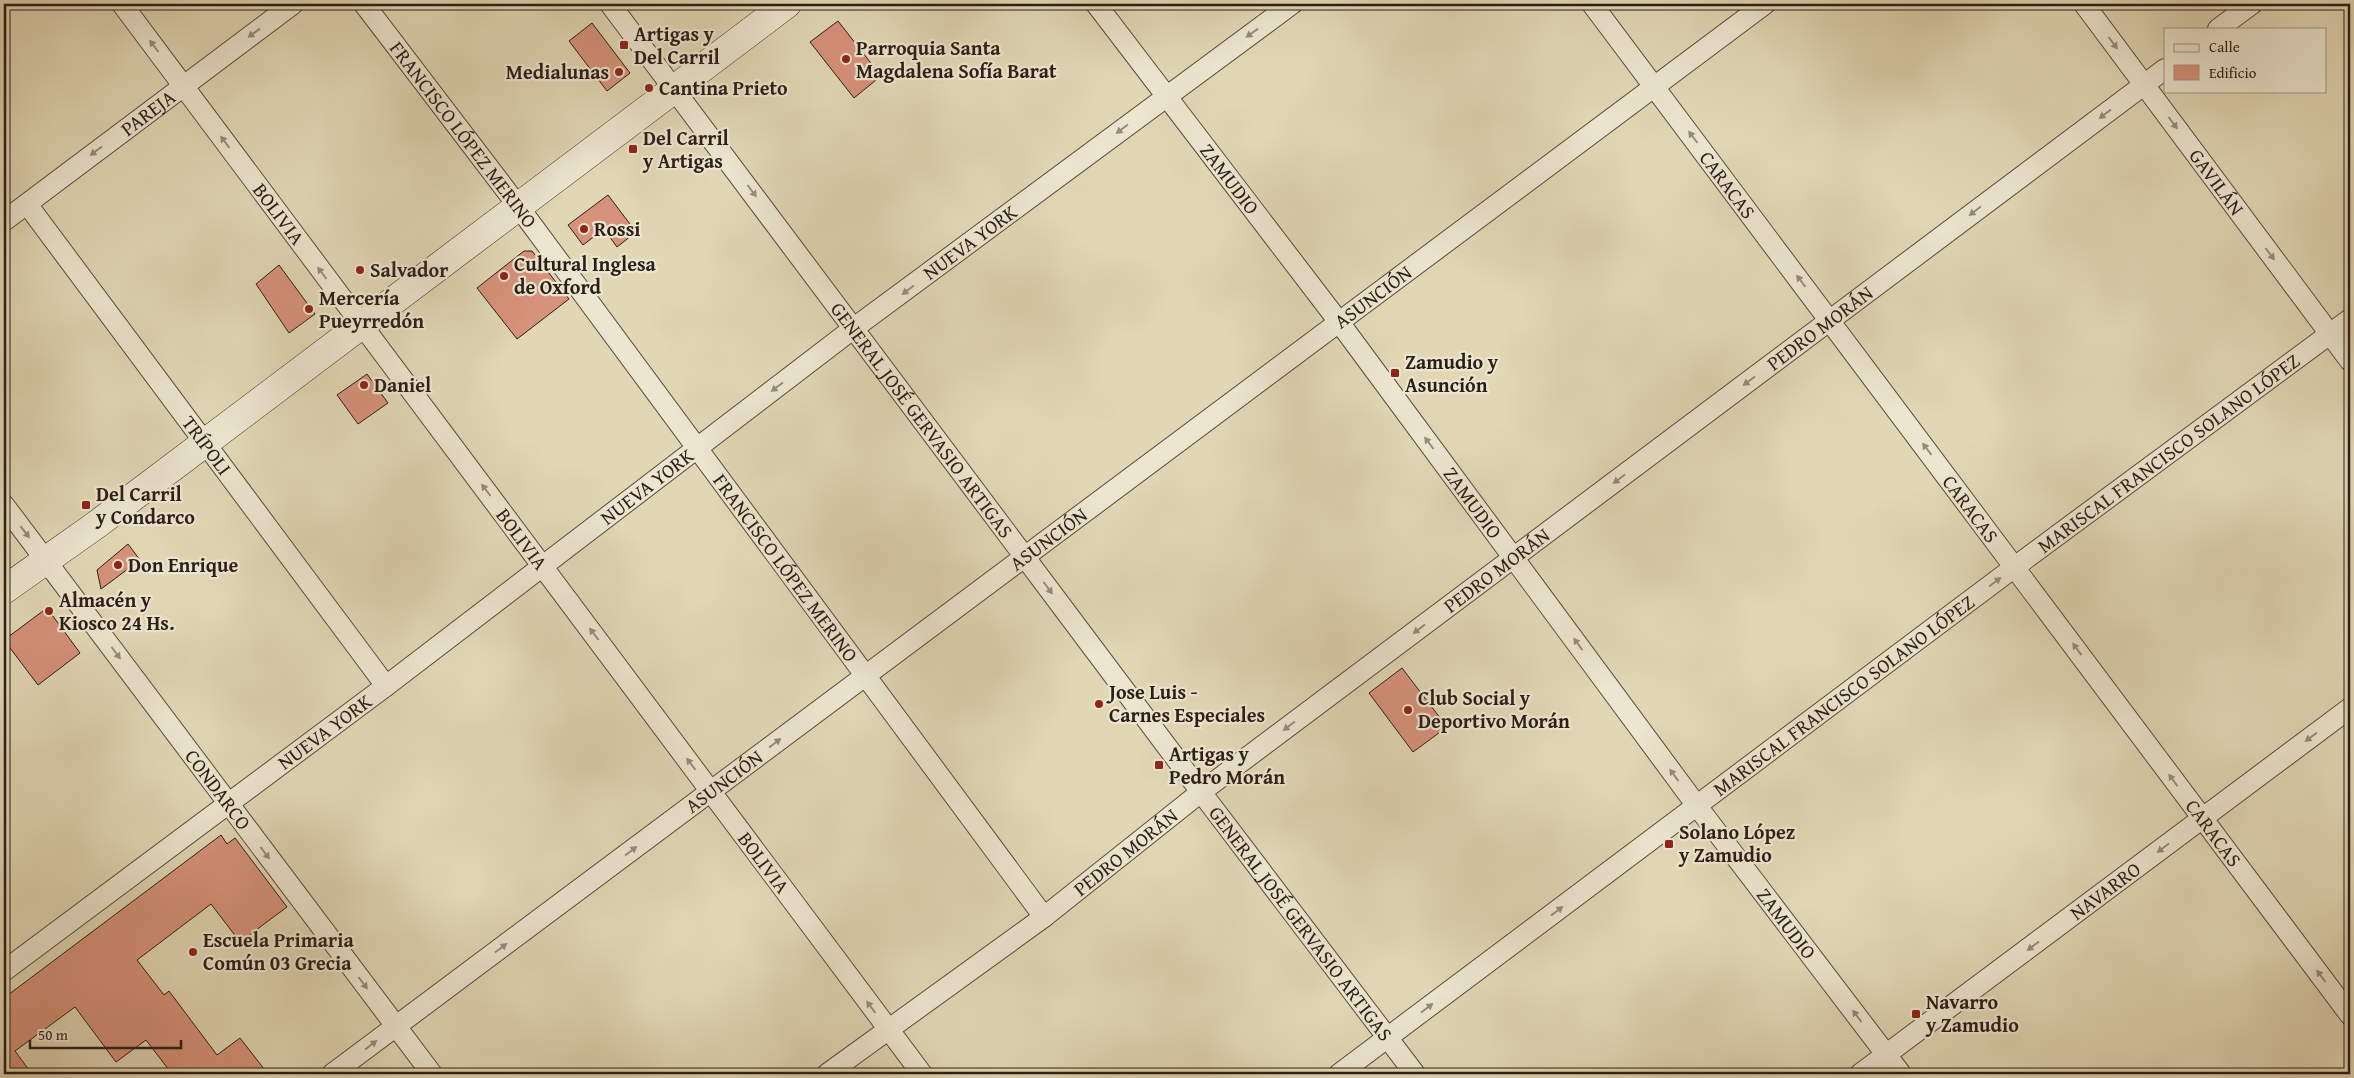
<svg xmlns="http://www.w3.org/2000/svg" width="2354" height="1078" font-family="'Gentium Book Plus',serif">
	<rect width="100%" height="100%" fill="#e1d7b5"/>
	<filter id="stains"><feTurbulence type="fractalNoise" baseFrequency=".004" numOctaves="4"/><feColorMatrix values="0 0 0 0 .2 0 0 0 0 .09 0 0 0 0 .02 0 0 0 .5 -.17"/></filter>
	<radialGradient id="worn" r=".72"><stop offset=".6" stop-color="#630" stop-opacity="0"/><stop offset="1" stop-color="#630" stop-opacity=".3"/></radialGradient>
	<path fill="#d6927a" stroke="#2b1e17" d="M838 21 881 76 854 98 810 42Z
		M592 23 630 73 607 91 569 41Z
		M608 195 636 232 617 247 604 229 583 245 568 225Z
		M524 251H532L569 299 517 339 477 288Z
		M279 265 315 314 289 333 256 284Z
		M367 374 388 403 358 424 337 395Z
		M128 544 140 560 101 589 97 570Z
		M47 608 80 653 38 685 4 640Z
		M1402 668 1447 727 1413 752 1369 693Z
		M221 835 227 844 235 838 287 907 240 942 211 904 137 960 164 995 169 991 217 1055 240 1038 268 1074H172L146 1040 116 1062 75 1007 15 1051 32 1074H4V998Z"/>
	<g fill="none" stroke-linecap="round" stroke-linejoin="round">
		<g stroke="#584c3e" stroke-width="22">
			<g id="minor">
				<path id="s1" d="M122 4 922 1074"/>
				<path id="s2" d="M364 4 518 206 1044 917"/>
				<path id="s3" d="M610 4 1201 792 1415 1074"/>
				<path id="s4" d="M1096 4 1339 322 1697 806 1901 1074"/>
				<path id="s5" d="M1592 4 2350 1015"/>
				<path id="s6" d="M2084 4 2350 361"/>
				<path d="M2218 29 2252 4"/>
				<path id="s7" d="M27 204 386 686"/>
				<path id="s8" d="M4 221 293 4"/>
				<path id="s9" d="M4 505 432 1074"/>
				<path id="s10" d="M4 971 386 686 854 328 1292 4"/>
				<path id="s11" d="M332 1074 1765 4"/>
				<path id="s12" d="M827 1074 1044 917 1201 792 2165 69"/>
				<path id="s13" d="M1339 1074 2016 566 2350 319"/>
				<path id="s14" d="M1860 1074 2350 708"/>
			</g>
		</g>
		<g stroke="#2b1e17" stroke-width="29">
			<path id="secondary" d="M4 590 96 525 787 4"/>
		</g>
		<use href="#minor" stroke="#ece5cf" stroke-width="20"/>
		<use href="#secondary" stroke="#ece5cf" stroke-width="28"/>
	</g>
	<defs><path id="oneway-solid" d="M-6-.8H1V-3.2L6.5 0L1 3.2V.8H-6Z" transform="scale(1.25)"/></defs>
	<g fill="#958b7c">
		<use href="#oneway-solid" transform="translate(254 33) rotate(144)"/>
		<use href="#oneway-solid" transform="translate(1252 33) rotate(144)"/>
		<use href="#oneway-solid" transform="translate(2113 43) rotate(53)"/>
		<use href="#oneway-solid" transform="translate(154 46) rotate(-127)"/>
		<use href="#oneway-solid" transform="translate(2105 114) rotate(143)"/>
		<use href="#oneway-solid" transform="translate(2173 123) rotate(53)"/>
		<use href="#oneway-solid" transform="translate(1122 129) rotate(143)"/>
		<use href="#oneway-solid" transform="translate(1693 137) rotate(-127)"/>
		<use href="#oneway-solid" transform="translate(225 142) rotate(-127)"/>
		<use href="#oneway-solid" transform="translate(96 151) rotate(143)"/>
		<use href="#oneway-solid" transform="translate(752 191) rotate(53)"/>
		<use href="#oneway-solid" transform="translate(1975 211) rotate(143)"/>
		<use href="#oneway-solid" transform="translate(2270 254) rotate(53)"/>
		<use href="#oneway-solid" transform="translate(322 273) rotate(-127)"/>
		<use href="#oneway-solid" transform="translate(1801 281) rotate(-127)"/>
		<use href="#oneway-solid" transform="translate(908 290) rotate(143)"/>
		<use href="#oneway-solid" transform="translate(1749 381) rotate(143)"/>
		<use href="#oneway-solid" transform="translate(777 387) rotate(143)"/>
		<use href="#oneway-solid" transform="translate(1429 443) rotate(-127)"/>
		<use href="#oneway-solid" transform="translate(1927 449) rotate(-127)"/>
		<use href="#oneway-solid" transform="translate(1619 479) rotate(143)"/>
		<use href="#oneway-solid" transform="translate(486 490) rotate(-127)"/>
		<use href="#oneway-solid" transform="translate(25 532) rotate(52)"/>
		<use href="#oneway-solid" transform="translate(1995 582) rotate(-37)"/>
		<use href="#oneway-solid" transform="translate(1048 588) rotate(53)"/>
		<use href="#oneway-solid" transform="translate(1419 629) rotate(143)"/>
		<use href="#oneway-solid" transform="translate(594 634) rotate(-127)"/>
		<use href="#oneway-solid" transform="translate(1578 644) rotate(-126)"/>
		<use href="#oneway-solid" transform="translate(2077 649) rotate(-126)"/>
		<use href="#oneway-solid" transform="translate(116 653) rotate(53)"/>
		<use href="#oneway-solid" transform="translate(1289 726) rotate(143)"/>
		<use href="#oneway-solid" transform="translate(2311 737) rotate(143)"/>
		<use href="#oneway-solid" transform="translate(775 743) rotate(-37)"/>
		<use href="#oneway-solid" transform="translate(691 764) rotate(-127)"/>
		<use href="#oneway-solid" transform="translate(1674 775) rotate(-126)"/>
		<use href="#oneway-solid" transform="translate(2173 780) rotate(-126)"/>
		<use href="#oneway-solid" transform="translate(2163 848) rotate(143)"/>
		<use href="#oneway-solid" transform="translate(631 851) rotate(-37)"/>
		<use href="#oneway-solid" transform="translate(265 853) rotate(53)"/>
		<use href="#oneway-solid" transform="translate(1557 911) rotate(-37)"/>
		<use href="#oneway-solid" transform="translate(2033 946) rotate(143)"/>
		<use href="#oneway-solid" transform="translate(501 948) rotate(-37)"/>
		<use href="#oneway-solid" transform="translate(2321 976) rotate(-127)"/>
		<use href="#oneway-solid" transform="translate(363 983) rotate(53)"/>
		<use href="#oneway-solid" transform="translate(871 1007) rotate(-127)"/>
		<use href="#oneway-solid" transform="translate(1427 1008) rotate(-37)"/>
		<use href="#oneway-solid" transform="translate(1857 1016) rotate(-127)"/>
		<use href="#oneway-solid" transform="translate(371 1045) rotate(-37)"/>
	</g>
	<g fill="#8f2418" stroke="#ece5cf" stroke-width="2">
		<rect x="619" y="40" width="10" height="10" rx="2.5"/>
		<circle cx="846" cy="59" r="5"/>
		<circle cx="619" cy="72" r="5"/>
		<circle cx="649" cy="88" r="5"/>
		<rect x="628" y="144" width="10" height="10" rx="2.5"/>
		<circle cx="584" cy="229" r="5"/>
		<circle cx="360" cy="270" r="5"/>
		<circle cx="504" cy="276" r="5"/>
		<circle cx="309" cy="309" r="5"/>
		<rect x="1390" y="368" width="10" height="10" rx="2.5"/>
		<circle cx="364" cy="385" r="5"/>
		<rect x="81" y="500" width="10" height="10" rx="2.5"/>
		<circle cx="118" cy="565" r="5"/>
		<circle cx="49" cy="611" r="5"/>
		<circle cx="1099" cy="704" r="5"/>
		<circle cx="1408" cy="710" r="5"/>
		<rect x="1154" y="760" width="10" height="10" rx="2.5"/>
		<rect x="1664" y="839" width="10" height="10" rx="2.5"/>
		<circle cx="193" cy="952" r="5"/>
		<rect x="1911" y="1009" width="10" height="10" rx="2.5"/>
	</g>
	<g text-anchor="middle" stroke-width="4.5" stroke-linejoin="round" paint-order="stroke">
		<g font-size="20" font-weight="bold" fill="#2b1e17" stroke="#ece5cf" text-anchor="start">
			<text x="634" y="41">Artigas y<tspan x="634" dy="23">Del Carril</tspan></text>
			<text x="856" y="55">Parroquia Santa<tspan x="856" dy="23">Magdalena Sofía Barat</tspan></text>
			<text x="609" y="79" text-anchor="end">Medialunas</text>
			<text x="659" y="95">Cantina Prieto</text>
			<text x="643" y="145">Del Carril<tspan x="643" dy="23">y Artigas</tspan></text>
			<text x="594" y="236">Rossi</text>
			<text x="514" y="271">Cultural Inglesa<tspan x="514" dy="23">de Oxford</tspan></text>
			<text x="370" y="277">Salvador</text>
			<text x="319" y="305">Mercería<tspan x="319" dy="23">Pueyrredón</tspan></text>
			<text x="1405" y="369">Zamudio y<tspan x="1405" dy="23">Asunción</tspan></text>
			<text x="374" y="392">Daniel</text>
			<text x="96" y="501">Del Carril<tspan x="96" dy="23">y Condarco</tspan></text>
			<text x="128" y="572">Don Enrique</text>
			<text x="59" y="607">Almacén y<tspan x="59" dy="23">Kiosco 24 Hs.</tspan></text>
			<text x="1109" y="699">Jose Luis -<tspan x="1109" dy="23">Carnes Especiales</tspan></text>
			<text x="1418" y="705">Club Social y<tspan x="1418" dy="23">Deportivo Morán</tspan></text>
			<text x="1169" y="761">Artigas y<tspan x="1169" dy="23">Pedro Morán</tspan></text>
			<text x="1679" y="839">Solano López<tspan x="1679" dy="23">y Zamudio</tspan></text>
			<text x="203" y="947">Escuela Primaria<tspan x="203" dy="23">Común 03 Grecia</tspan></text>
			<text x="1926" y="1009">Navarro<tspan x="1926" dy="23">y Zamudio</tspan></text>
		</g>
		<g font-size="20" fill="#2b1e17" stroke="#ece5cf">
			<text dy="7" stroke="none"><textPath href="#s8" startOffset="180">PAREJA</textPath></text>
			<text dy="7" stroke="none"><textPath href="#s2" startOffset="164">FRANCISCO LÓPEZ MERINO</textPath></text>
			<text dy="7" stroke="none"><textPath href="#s4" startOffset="220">ZAMUDIO</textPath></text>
			<text dy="7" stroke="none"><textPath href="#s6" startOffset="222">GAVILÁN</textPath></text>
			<text dy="7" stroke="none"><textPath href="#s5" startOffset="226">CARACAS</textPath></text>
			<text dy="7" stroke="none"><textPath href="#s1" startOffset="262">BOLIVIA</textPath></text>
			<text dy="7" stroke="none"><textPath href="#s10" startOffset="1210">NUEVA YORK</textPath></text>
			<text dy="7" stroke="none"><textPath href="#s11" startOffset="1299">ASUNCIÓN</textPath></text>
			<text dy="7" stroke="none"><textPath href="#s12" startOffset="1242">PEDRO MORÁN</textPath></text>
			<text dy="7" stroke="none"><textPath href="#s3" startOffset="520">GENERAL JOSÉ GERVASIO ARTIGAS</textPath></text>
			<text dy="7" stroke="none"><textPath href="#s7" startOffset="301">TRÍPOLI</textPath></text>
			<text dy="7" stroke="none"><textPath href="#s13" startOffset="1036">MARISCAL FRANCISCO SOLANO LÓPEZ</textPath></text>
			<text dy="7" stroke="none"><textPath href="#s10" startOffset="805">NUEVA YORK</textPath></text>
			<text dy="7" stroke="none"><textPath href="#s4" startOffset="625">ZAMUDIO</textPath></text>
			<text dy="7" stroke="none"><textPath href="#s5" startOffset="631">CARACAS</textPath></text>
			<text dy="7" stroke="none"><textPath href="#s1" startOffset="668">BOLIVIA</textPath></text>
			<text dy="7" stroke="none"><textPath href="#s11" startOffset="894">ASUNCIÓN</textPath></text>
			<text dy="7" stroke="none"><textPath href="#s2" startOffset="704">FRANCISCO LÓPEZ MERINO</textPath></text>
			<text dy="7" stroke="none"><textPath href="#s12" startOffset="838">PEDRO MORÁN</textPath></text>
			<text dy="7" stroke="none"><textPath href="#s13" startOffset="631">MARISCAL FRANCISCO SOLANO LÓPEZ</textPath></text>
			<text dy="7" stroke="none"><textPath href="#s10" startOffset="400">NUEVA YORK</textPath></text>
			<text dy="7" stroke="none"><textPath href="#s11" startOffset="489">ASUNCIÓN</textPath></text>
			<text dy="7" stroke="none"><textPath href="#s9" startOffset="356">CONDARCO</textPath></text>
			<text dy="7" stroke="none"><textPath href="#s5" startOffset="1036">CARACAS</textPath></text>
			<text dy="7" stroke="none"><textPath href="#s12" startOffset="372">PEDRO MORÁN</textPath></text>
			<text dy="7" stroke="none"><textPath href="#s1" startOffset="1072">BOLIVIA</textPath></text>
			<text dy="7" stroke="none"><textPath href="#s14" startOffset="306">NAVARRO</textPath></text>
			<text dy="7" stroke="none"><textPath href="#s3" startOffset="1150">GENERAL JOSÉ GERVASIO ARTIGAS</textPath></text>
			<text dy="7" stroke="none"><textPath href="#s4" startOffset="1150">ZAMUDIO</textPath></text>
		</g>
	</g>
	<rect width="2354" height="1078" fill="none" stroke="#e1d7b5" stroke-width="20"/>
	<rect x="5" y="5" width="2344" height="1068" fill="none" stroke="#2b1e17" stroke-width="2.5"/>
	<rect x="10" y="10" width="2334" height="1058" fill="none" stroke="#2b1e17"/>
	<rect x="2164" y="28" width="162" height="65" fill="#ece5cf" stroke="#9f9585"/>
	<rect x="2174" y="44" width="25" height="8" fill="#ece5cf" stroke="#9f9585"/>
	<text x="2209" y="52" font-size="15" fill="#2b1e17">Calle</text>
	<rect x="2174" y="65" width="25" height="15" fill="#d6927a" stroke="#9f9585"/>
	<text x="2209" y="78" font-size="15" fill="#2b1e17">Edificio</text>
	<path d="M30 1040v8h151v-8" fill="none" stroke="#2b1e17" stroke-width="2.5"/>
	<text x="38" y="1040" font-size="15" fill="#2b1e17" stroke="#ece5cf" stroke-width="4" paint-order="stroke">50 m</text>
	<rect width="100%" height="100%" filter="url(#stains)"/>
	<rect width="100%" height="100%" fill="url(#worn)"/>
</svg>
